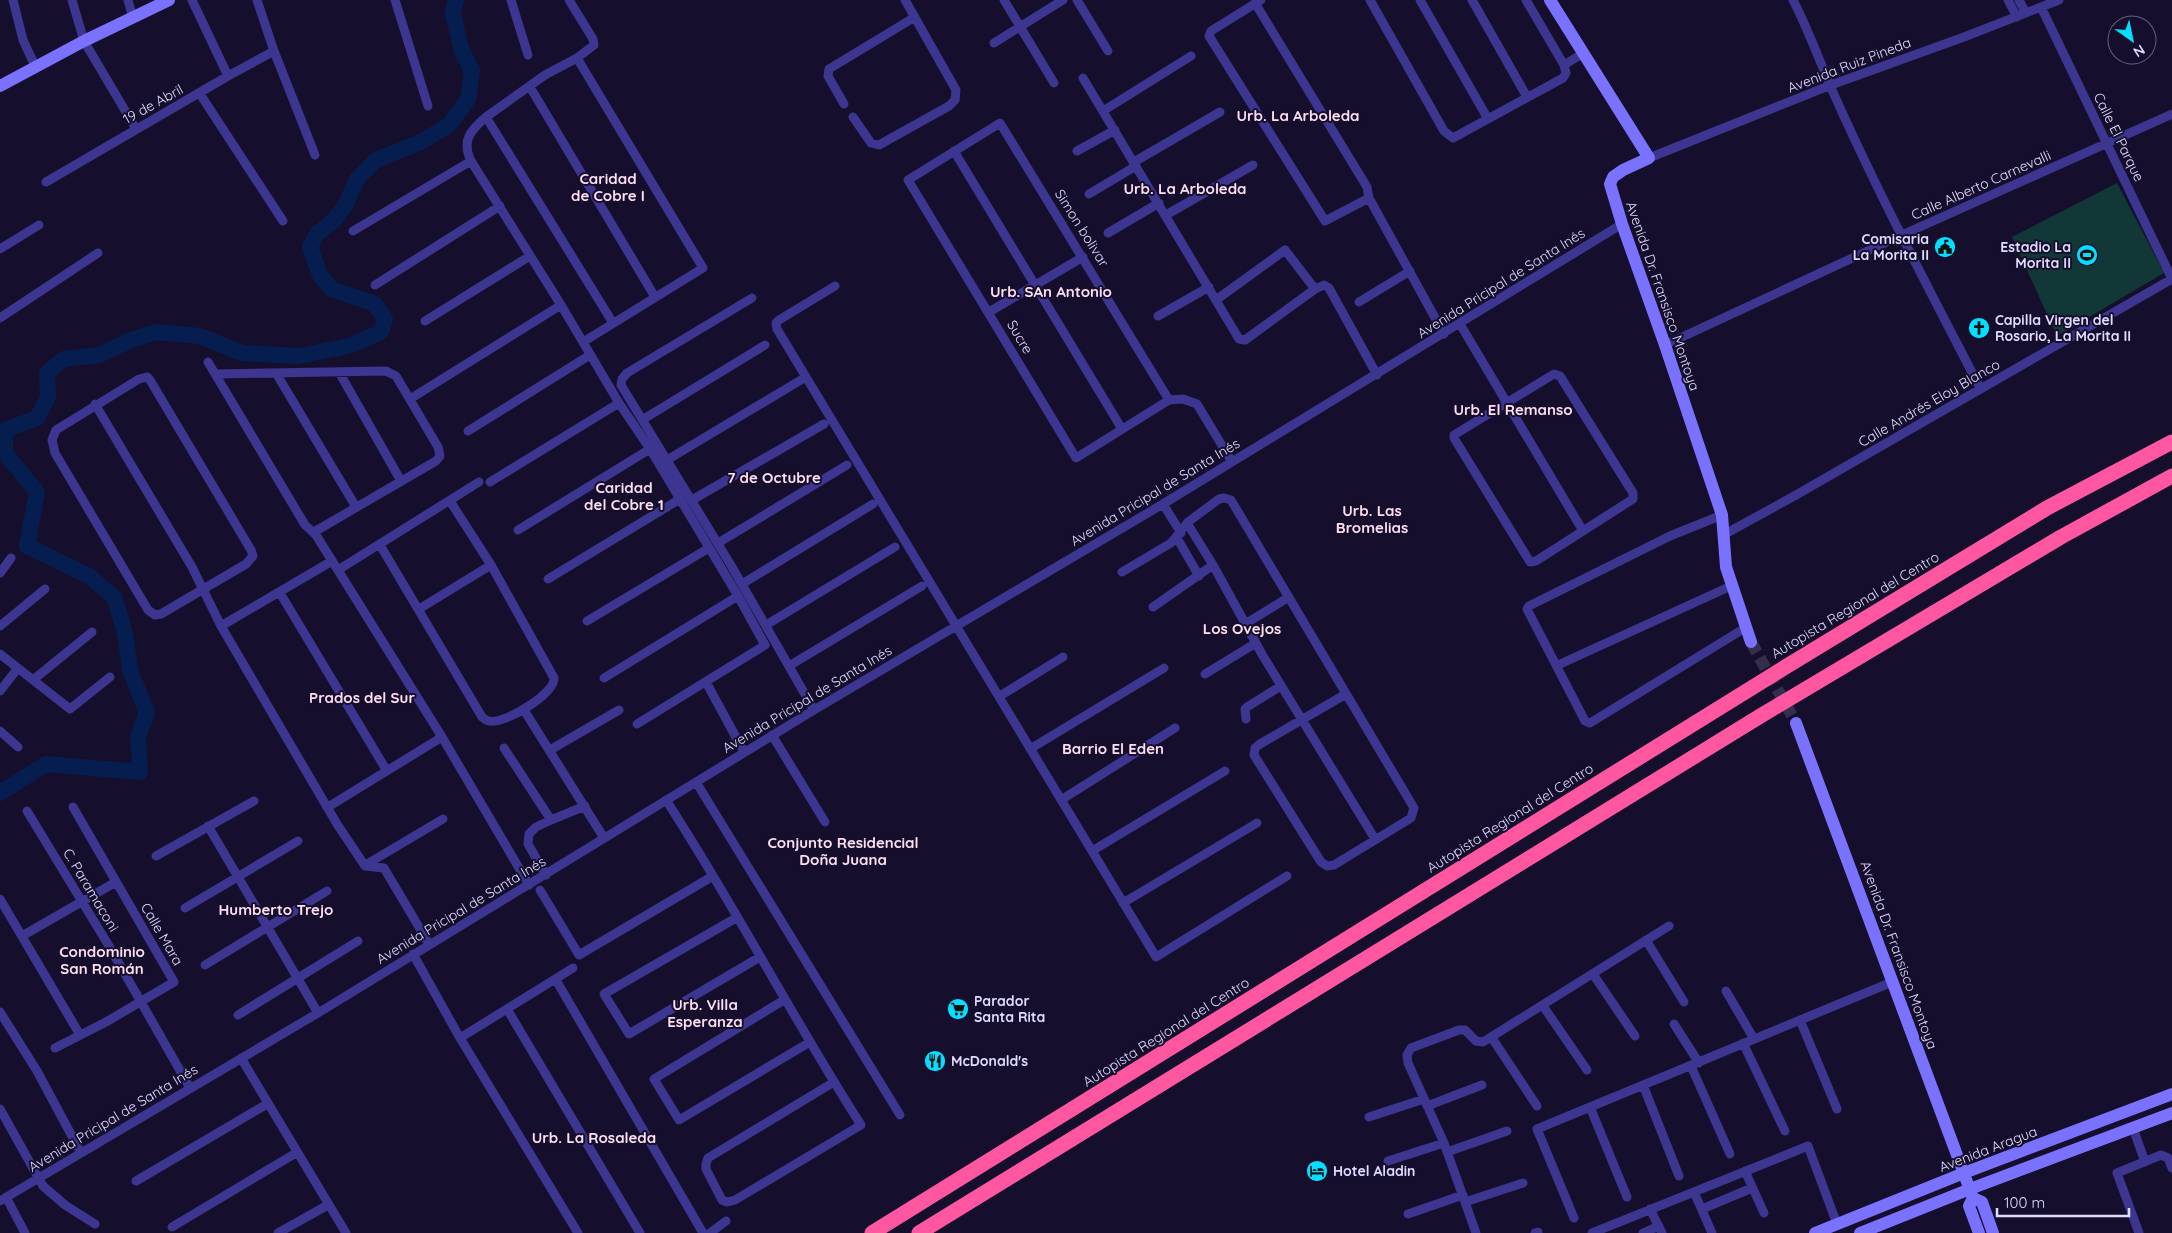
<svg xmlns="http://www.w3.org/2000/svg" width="2172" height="1233" font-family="Quicksand,sans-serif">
	<rect width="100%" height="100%" fill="#150f2d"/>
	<path fill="#113837" d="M2117 183 2164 273 2057 336 2012 237Z"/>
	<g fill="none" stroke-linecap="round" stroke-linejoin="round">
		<path stroke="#061e4f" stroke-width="16" d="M0 793 46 764 140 772 138 736 147 713 130 670 125 634 115 598 89 576 27 546 37 492 5 453V430L37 418 48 397 47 373 64 359 99 355 131 340 156 332 200 336 242 353 299 356 349 346 381 332 385 319 375 304 331 289 320 275 310 247 317 234 334 220 345 206 357 179 376 160 421 142 449 125 468 99 472 71 461 49 453 12 456 0"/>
		<path stroke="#332e4c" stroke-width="12" stroke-dasharray="12 6" stroke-linecap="butt" d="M1751 642 1796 723"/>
		<path stroke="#3c3690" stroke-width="9" d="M13 0 23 40 36 68
			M72 0 84 41 136 129
			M128 0 133 18
			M192 0 228 76
			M257 0 274 51 315 155
			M395 0 428 106
			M511 0 528 55
			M569 0 593 39 594 45 577 58
			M1004 0 1054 83
			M1077 0 1108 51
			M1261 0 1211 31 1209 36 1325 221 1369 198
			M1370 0 1444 131 1453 138 1563 78 1566 73 1564 65 1526 0
			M1420 0 1488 119
			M1472 0 1527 97
			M1793 0C1810 33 1822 68 1837 101 1881 199 1931 293 1980 388
			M2008 0 2017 17
			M2019 0 2026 13
			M1255 3 1367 187 1369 198 1444 334
			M2041 7 2172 279
			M994 43 1063 0
			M1564 65 1582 54
			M1083 78 1239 339 1245 340 1315 289 1324 285 1329 288 1377 375
			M530 87 655 297
			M200 94 283 221
			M844 104 828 76 829 69 915 17
			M1103 111 1191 56
			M486 117C471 130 461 140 471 161L561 305 619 403 650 449 518 530
			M853 117 871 143 879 145 949 106 955 100 956 90 905 0
			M954 151 1122 429
			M1077 151 1115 130
			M1649 158 1831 85 1964 37 2059 0
			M1134 162 1220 112
			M46 182 228 76 274 51
			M1089 194 1136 166
			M1166 215 1253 165
			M353 231 471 161
			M1108 233 1159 203
			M0 249 39 225
			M375 285 500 206
			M835 286 779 320 776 323 777 329 1156 957 1287 876
			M752 298 627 373 622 379 621 385 732 567 814 710
			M1216 300 1285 250 1315 289
			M1359 302 1410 271
			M989 312 1083 257
			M1158 316 1209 287
			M0 318 98 253
			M425 321 530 256
			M1460 324 1583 531
			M583 342 703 268 577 58 545 75 486 117 613 323
			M1665 345 1902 235 2172 114
			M208 362 305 525 316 535 442 737 328 807
			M339 372 401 481
			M276 373 356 507
			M216 374 386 371 396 376 438 447 440 456 436 461 314 532
			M1554 374 1560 376 1633 493V499L1536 561 1530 562 1454 438V435Z
			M147 377 150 380 251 550 253 556 246 564 161 614 155 615 148 610 55 453 52 440 56 430 139 379Z
			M410 399 561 305
			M1169 400 1000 123 908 180 1076 458 1169 400 1183 399 1197 404 1232 462
			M95 404 192 567 221 626 337 824 365 866 384 868 429 944
			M642 420 765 345
			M468 431 590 355
			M667 460 801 380
			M490 482 619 403
			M692 500 824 424
			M1163 504 1181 533
			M1722 515 1670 536 1529 606 1527 609 1585 721 1590 723 1745 628
			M1187 523 1213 565 1263 656 1375 839
			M1725 534 1796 495 2172 279
			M1177 538 1199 576
			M718 543 847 465
			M380 545 482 717C485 719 487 721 489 721 504 725 556 693 554 678L491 565 450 501
			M338 570 479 482
			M1122 572 1171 543 1188 522 1219 499 1224 498 1231 500 1414 808 1411 818 1334 865 1327 866 1321 862 1254 755 1255 748 1260 744 1346 694
			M0 573 11 558
			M548 579 680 499
			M742 584 873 504
			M280 593 387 771
			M1153 607 1213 565
			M419 609 491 565
			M587 621 709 548
			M1245 624 1289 597
			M766 625 895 547
			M0 626 45 589
			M221 626 332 561
			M0 654 70 709 110 677
			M1558 665 1731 586
			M789 666 922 586
			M1205 674 1256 643
			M604 678 738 596
			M33 680 92 632
			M706 682 744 752
			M0 691 18 668
			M1000 696 1063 657
			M524 710 604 838
			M1246 719 1245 709 1247 707 1281 686
			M637 724 765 645 738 596 650 449
			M0 731 18 747
			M772 735 825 822
			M442 737 529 885
			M504 748 551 820 585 806
			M1030 749 1164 668
			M550 750 619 710
			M696 782 900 1115
			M666 800C735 906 793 1019 861 1125L735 1200 727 1202 722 1200 706 1169V1164L708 1158 834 1082
			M1061 800 1175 728
			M27 811 109 946 190 1088
			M208 826 318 1013
			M1092 851 1225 771
			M156 856 254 801
			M367 864 443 819
			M546 875 528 844 529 834 536 827 551 820
			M540 890 579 955 713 876
			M0 899 80 1035
			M1123 903 1257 823
			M185 908 298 841
			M736 918 604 994 629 1034 760 957
			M22 936 116 882
			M1646 940 1684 1002
			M413 954 460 1038 578 1233
			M205 965 327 891
			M1593 974 1635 1036
			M556 980 703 1233
			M1726 991 1754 1039
			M784 1000 654 1079 679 1120 810 1042
			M1543 1006 1587 1070
			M507 1009 640 1233
			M0 1012 37 1071 81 1153
			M238 1015 358 941
			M1800 1020 1837 1109
			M1674 1024 1699 1063
			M460 1038 573 968
			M1492 1038 1537 1106
			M1743 1043 1785 1131
			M55 1048 106 1022 174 982 73 807
			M241 1058 346 1233
			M1691 1066 1730 1154
			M1643 1085 1679 1176
			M1427 1106 1482 1085
			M1590 1107 1627 1197
			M0 1109 43 1186 65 1205 95 1224
			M1369 1117 1424 1099
			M2133 1128 2145 1162
			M1447 1152 1507 1131
			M1388 1161 1444 1143
			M1745 1171 1764 1213
			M136 1181 267 1104
			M1694 1192 1712 1233
			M6 1197 25 1233
			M0 1201 318 1013 814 710 1163 504 1622 224
			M1465 1202 1523 1183
			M1650 1209 1662 1233
			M1702 1209 1752 1188
			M1408 1214 1463 1195
			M1574 1218 1537 1129 1892 982
			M172 1227 296 1153
			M278 1233 328 1205
			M710 1233 726 1221
			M1476 1233 1444 1143 1408 1063 1407 1055 1411 1048 1459 1030H1465L1476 1041 1483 1042 1669 926
			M1535 1233 1538 1232
			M1592 1233 1808 1146 1837 1224
			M1643 1233 1659 1226
			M2139 1233 2117 1173 2161 1155 2168 1158 2172 1168"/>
		<path stroke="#7a72ff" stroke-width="12" d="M1550 0 1649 158 1623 170 1613 177 1610 184 1622 224 1665 345 1722 515 1726 567 1751 642
			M0 86 84 41 169 0
			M1796 723 1973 1198 1982 1202 1993 1233
			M1973 1198 1969 1206 1979 1233
			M1815 1233 1964 1173 2172 1094
			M1860 1233 1970 1189 2172 1113"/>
		<path stroke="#ff56a1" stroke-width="15" d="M872 1233 1787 666 2047 508 2172 442
			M919 1233 1762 715 2061 537 2172 476"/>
	</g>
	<defs>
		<g id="civic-disc" transform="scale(1.125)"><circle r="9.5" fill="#07deff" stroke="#150f2d"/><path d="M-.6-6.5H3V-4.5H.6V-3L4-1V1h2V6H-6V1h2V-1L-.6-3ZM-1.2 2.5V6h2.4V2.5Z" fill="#111"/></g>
		<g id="stadium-disc" transform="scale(1.125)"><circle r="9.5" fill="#07deff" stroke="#150f2d"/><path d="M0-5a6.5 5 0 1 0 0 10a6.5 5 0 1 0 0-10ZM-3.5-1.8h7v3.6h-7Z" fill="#111"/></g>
		<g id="church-disc" transform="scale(1.125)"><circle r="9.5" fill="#07deff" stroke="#150f2d"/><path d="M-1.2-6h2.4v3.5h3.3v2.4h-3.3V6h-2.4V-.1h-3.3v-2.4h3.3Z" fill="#111"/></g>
		<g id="supermarket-disc" transform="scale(1.125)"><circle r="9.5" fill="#07deff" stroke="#150f2d"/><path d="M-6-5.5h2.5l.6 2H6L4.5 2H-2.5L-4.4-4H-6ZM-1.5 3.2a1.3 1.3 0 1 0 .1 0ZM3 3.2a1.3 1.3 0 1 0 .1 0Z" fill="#111"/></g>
		<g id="restaurant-disc" transform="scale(1.125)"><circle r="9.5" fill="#07deff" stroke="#150f2d"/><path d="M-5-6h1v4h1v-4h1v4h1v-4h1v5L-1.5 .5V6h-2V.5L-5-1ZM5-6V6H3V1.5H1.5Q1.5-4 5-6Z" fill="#111"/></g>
		<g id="hotel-disc" transform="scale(1.125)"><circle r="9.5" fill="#07deff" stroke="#150f2d"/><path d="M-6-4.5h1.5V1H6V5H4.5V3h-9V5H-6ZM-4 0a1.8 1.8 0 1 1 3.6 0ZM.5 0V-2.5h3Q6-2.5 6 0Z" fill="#111"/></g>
	</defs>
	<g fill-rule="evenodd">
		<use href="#civic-disc" x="1945" y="247"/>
		<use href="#stadium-disc" x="2087" y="255"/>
		<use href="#church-disc" x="1979" y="328"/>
		<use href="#supermarket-disc" x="958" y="1009"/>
		<use href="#restaurant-disc" x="935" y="1061"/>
		<use href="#hotel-disc" x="1317" y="1171"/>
	</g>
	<g text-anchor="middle" stroke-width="4" stroke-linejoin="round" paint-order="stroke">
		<g font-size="14" fill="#e0dbff" stroke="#150f2d">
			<text transform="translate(1849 65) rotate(-21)" y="5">Avenida Ruiz Pineda</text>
			<text transform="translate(153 104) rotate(-29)" y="5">19 de Abril</text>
			<text transform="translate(2119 137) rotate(64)" y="5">Calle El Parque</text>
			<text transform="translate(1981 185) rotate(-24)" y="5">Calle Alberto Carnevalli</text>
			<text transform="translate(1082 228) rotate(58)" y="5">Simon bolivar</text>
			<text transform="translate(1501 283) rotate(-32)" y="5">Avenida Pricipal de Santa Inés</text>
			<text transform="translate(1663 296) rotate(71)" y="5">Avenida Dr. Fransisco Montoya</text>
			<text transform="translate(1020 337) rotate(59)" y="5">Sucre</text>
			<text transform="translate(1929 403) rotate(-30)" y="5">Calle Andrés Eloy Blanco</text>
			<text transform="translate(1155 492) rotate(-31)" y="5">Avenida Pricipal de Santa Inés</text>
			<text transform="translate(1855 605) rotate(-31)" y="5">Autopista Regional del Centro</text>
			<text transform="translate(807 699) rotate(-31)" y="5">Avenida Pricipal de Santa Inés</text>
			<text transform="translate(1510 818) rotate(-32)" y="5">Autopista Regional del Centro</text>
			<text transform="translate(91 890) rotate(59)" y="5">C. Paramaconi</text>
			<text transform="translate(461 910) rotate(-31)" y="5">Avenida Pricipal de Santa Inés</text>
			<text transform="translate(162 934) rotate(60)" y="5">Calle Mara</text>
			<text transform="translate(1899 955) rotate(70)" y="5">Avenida Dr. Fransisco Montoya</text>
			<text transform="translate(1166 1032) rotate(-32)" y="5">Autopista Regional del Centro</text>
			<text transform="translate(113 1118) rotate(-31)" y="5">Avenida Pricipal de Santa Inés</text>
			<text transform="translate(1988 1149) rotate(-21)" y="5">Avenida Aragua</text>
		</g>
		<g font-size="14" font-weight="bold" fill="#e0dbff" stroke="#150f2d" text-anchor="start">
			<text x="1929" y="244" text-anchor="end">Comisaria<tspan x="1929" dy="16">La Morita II</tspan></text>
			<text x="2071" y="252" text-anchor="end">Estadio La<tspan x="2071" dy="16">Morita II</tspan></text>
			<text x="1995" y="325">Capilla Virgen del<tspan x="1995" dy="16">Rosario, La Morita II</tspan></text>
			<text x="974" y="1006">Parador<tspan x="974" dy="16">Santa Rita</tspan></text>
			<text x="951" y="1066">McDonald's</text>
			<text x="1333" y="1176">Hotel Aladin</text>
		</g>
		<g font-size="15" font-weight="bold" fill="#ffddf1" stroke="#150f2d">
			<text x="1298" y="121">Urb. La Arboleda</text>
			<text x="608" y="184">Caridad<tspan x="608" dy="17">de Cobre I</tspan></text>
			<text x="1185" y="194">Urb. La Arboleda</text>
			<text x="1051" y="297">Urb. SAn Antonio</text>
			<text x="1513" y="415">Urb. El Remanso</text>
			<text x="774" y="483">7 de Octubre</text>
			<text x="624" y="493">Caridad<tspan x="624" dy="17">del Cobre 1</tspan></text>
			<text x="1372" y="516">Urb. Las<tspan x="1372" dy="17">Bromelias</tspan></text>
			<text x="1242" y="634">Los Ovejos</text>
			<text x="362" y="703">Prados del Sur</text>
			<text x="1113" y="754">Barrio El Eden</text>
			<text x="843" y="848">Conjunto Residencial<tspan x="843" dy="17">Doña Juana</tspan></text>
			<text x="276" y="915">Humberto Trejo</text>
			<text x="102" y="957">Condominio<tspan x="102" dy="17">San Román</tspan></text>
			<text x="705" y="1010">Urb. Villa<tspan x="705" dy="17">Esperanza</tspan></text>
			<text x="594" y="1143">Urb. La Rosaleda</text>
		</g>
	</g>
	<g transform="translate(2132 40) rotate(147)"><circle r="24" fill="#150f2d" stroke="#666181"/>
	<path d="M0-4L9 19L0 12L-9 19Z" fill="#07deff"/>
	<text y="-8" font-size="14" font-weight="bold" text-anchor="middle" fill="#e0dbff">N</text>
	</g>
	<path d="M1997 1208v8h132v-8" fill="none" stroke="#e0dbff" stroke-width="2.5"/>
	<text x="2004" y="1208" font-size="15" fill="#e0dbff" stroke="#150f2d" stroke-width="4" paint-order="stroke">100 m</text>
</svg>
